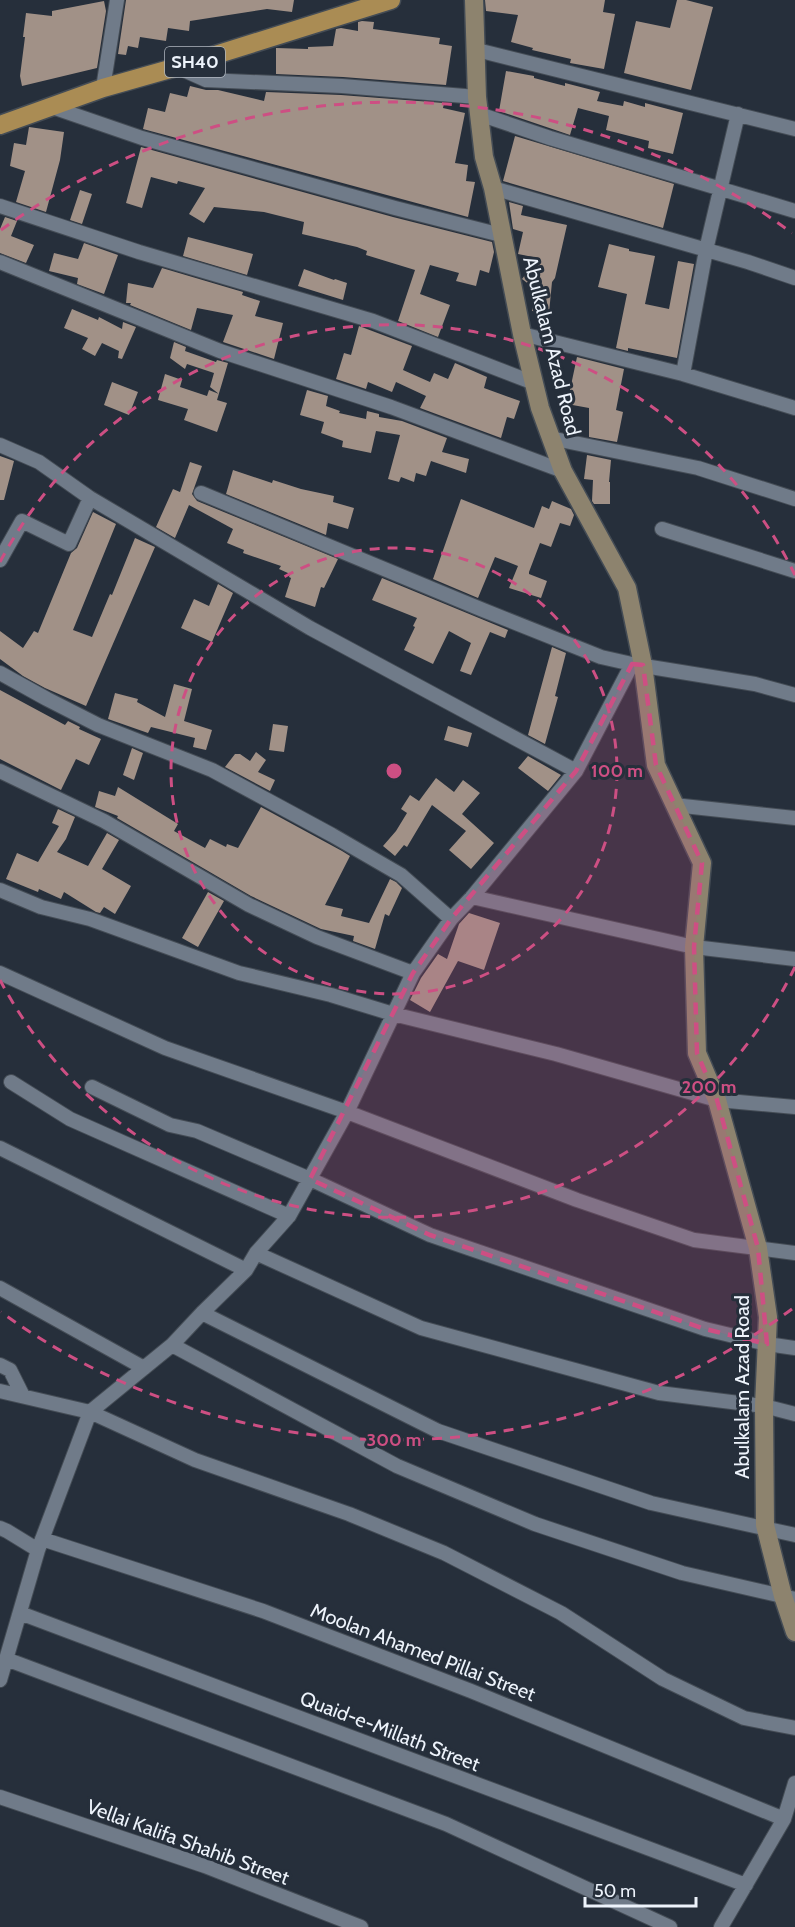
<svg xmlns="http://www.w3.org/2000/svg" width="795" height="1927" font-family="Cabin,sans-serif">
	<rect width="100%" height="100%" fill="#262f3b"/>
	<path fill="#a19187" d="M126 0H294L292 12 267 9 190 21 189 31 168 28 166 41 140 37 138 48 128 46 126 55 118 54Z
		M485 0H605L603 12 615 14 604 69 570 63 571 59 532 50 533 48 511 42 518 15 486 11Z
		M677 0H686L713 7 691 90 624 73 636 21 670 28Z
		M104 1 106 11 97 68 22 86 20 76 25 37H23L26 13 52 16V11Z
		M362 21 374 22 373 29 440 38 439 44 452 46 446 85 343 77 276 74V48L308 49V47L333 46 336 29 341 28 358 31V22Z
		M506 71 534 76V78L565 86V83L600 92 597 101 623 106 624 101 645 107V103L683 113 673 154 648 148 649 141 606 130 609 116 578 108 570 135 499 111Z
		M190 86 206 90H218L264 101 266 92 341 95 444 103 443 108 465 113 455 163 468 165 466 181 475 182 468 217 143 129 148 108 165 112 170 93 187 97Z
		M29 127 64 132 60 160 46 212 16 202 25 171 10 166 14 143 26 145Z
		M515 136 674 184 663 228 503 181Z
		M141 147 393 217 492 242 494 252 489 273 480 270 476 286 456 281 459 273 430 265 420 294 450 305 438 337 398 321 415 270 366 255 367 251 357 247 302 234 304 222 264 212 214 207 204 223 189 214 205 188 178 181 177 184 151 177 142 208 126 203Z
		M80 190 92 194 82 224 70 220Z
		M509 202 523 206 521 215 567 225 555 278 552 282 549 313 532 311 534 288 522 279 538 258 518 254 523 232 513 229Z
		M5 217 17 221 11 236 34 245 26 263 0 253V229Z
		M188 237 253 254 247 275 183 256Z
		M84 243 118 255 104 294 77 284 78 278 49 271 54 253 78 259Z
		M609 244 629 249V251L655 256 645 304 669 309 678 261 694 264 677 358 628 348V351L616 348 627 294 598 287Z
		M162 268 243 292 242 295 260 301 255 316 283 323 274 359 223 342 233 315 197 308 191 330 130 305 131 303H126L128 283 153 288Z
		M304 269 334 280 335 279 347 283 343 300 298 286Z
		M72 309 98 320 99 317 122 329 123 322 136 327 122 359 118 358 119 351 102 343 95 356 82 349 88 338 64 328Z
		M359 326 412 346 403 370 430 382 434 373 448 379 455 363 487 377 484 388 520 401 514 419 507 417 501 438 420 408 426 396 396 382 392 392 368 382 366 389 336 379 344 353 351 355Z
		M174 342 186 347 185 351 216 362 217 360 228 363 217 400 227 403 217 432 184 420 188 409 158 400 165 374 182 380 180 387 207 396 209 390 219 394 210 387 214 373 187 364 185 369 170 358Z
		M577 357 624 369 616 410 623 412 617 442 589 437V408L567 404Z
		M112 382 138 392 129 415 104 405Z
		M307 390 328 396 326 406 340 411 339 413 366 419 367 411 379 414V417L402 421 447 438 442 452 469 459 466 473 431 461 426 476 416 473 414 482 401 477 399 482 388 479 400 435 376 431 371 453 342 447 343 441 321 433 324 422 300 415Z
		M587 455 611 460 609 482H610V504H594L592 501 593 480 584 479Z
		M0 456 14 461 4 500H0Z
		M190 462 202 466 192 494 197 501 338 559 324 588 321 587 315 607 285 597 291 578 289 577 290 574 279 569 281 566 243 553 244 550 227 543 233 529 189 505 175 538 156 527 173 489 180 492Z
		M233 470 272 483 273 480 301 489 334 496 333 502 354 508 348 529 328 523 326 535 226 494Z
		M461 499 534 528 542 506 549 509 552 501 571 509 574 515 570 526 560 523 551 547 540 543 529 572V574L547 581 541 598 509 588 518 566 495 557 478 598 433 579Z
		M93 512 116 524 73 630 92 637 110 594 112 595 135 538 155 547 86 706 45 688 23 676 0 659V631L23 648 34 631 38 633 71 553 77 548Z
		M382 578 508 630 505 638 490 632 471 675 460 671 471 643 449 631 433 664 404 650 415 627 413 626 417 618 372 600Z
		M218 584 233 593 212 642 181 628 194 599 209 606Z
		M552 647 566 653 555 696 558 697 545 744 528 735Z
		M174 684 192 689 184 721 212 730 206 750 193 747 195 738 151 727 148 733 108 719 115 693 138 699 137 702 165 717Z
		M0 690 65 725 68 721 80 727 79 729 101 739 89 765 76 759 61 790 0 759Z
		M273 724 288 726 284 752 269 750Z
		M448 726 472 733 468 747 444 740Z
		M132 748 143 753 134 780 123 775Z
		M256 752 266 760 258 772 275 780 270 791 225 767 235 754H240L250 761Z
		M528 756 561 775 548 791 518 768Z
		M436 778 454 792 463 780 480 793 462 814 494 843 471 869 449 850 466 831 432 805 407 847 404 845 395 856 383 846 396 831 407 813 401 809 410 795 419 801Z
		M118 787 178 824 174 831 205 848 210 839 226 847 227 844 238 848 261 807 342 851 350 856 325 905 343 909 341 916 369 923 390 879 396 882 402 888 389 916 385 914 375 949 353 941 354 936 321 929 251 896 117 818 118 816 95 807 99 791 115 796Z
		M58 809 75 817 66 839 57 852 88 866 107 833 119 840 102 869 131 886 115 914 104 907 100 913 96 912 64 892 61 899 39 889 38 892 6 879 17 853 38 862 59 826 52 823Z
		M208 892 224 901 198 947 182 938Z
		M469 913 500 923 484 970 458 961 430 1012 410 1000 421 978 438 954 447 959 459 924Z"/>
	<g fill="none" stroke-linecap="round" stroke-linejoin="round">
		<g stroke="#444c55" stroke-width="16">
			<path id="street" d="M477 50 795 129
				M177 67 206 80 342 86 477 97
				M103 88 117 0
				M49 106 142 138 395 208 501 235
				M479 114 550 138 795 211
				M493 188 748 262 795 278
				M0 206 139 252 373 321 534 383
				M0 262 220 351 391 407 563 471
				M522 334 683 374 795 408
				M683 374 706 250 738 114
				M550 438 698 468 795 499
				M0 445 39 462 90 498 310 628 576 771
				M201 493 483 610 601 657 632 664 755 684 795 695
				M662 529 795 571
				M0 560 22 521 69 544 90 498
				M0 673 47 699 98 725 212 770 332 835 401 875 451 919 413 973
				M0 771 104 821 249 905 317 937 413 973 347 1112 289 1216 256 1253 246 1270 202 1313 172 1345 90 1412
				M674 805 795 818
				M0 890 41 907 90 919 239 973 331 995 393 1014 556 1054 717 1100 795 1107
				M472 897 694 947 795 959
				M451 919 472 897 576 771 632 664
				M0 973 165 1048 347 1112 577 1200 694 1240 795 1253
				M11 1082 70 1119 289 1216
				M92 1087 170 1125 197 1131 310 1179 430 1235 705 1329 767 1344 795 1348
				M0 1148 246 1270
				M256 1253 421 1328 659 1393 764 1406 795 1414
				M0 1288 144 1368
				M202 1313 438 1431 651 1503 795 1535
				M172 1345 397 1466 535 1524 682 1573 795 1599
				M0 1365 10 1370 23 1396
				M0 1391 90 1412 195 1460 349 1514 444 1553 561 1613 663 1679 744 1718 795 1728
				M0 1528 7 1531 38 1550
				M42 1539 263 1611 471 1691 784 1819
				M20 1613 746 1885
				M6 1659 446 1824 670 1927
				M0 1680 38 1550 90 1412
				M0 1797 205 1866 361 1927
				M721 1927 784 1819 795 1783"/>
		</g>
		<g stroke="#444c55" stroke-width="21">
			<path id="secondary" d="M474 0 477 97 484 157 493 188 522 334 540 408 563 471 627 588 643 665 656 765 702 863 694 947 697 1053 717 1100 758 1248 768 1317 764 1406 765 1525 783 1596 795 1632"/>
		</g>
		<g stroke="#444c55" stroke-width="21">
			<path id="primary" d="M0 125 103 88 177 67 391 0"/>
		</g>
		<use href="#street" stroke="#707b89" stroke-width="14"/>
		<use href="#secondary" stroke="#8d836e" stroke-width="18"/>
		<use href="#primary" stroke="#aa8c54" stroke-width="18"/>
	</g>
	<path fill="#cd4f83" fill-opacity="0.2" stroke="#cd4f83" stroke-width="4.5" stroke-dasharray="12 8" stroke-linejoin="round" d="M632 664 643 665 656 765 702 863 694 947 697 1053 717 1100 758 1248 767 1344 705 1329 430 1235 310 1179 413 973 451 919 576 771Z"/>
	<g fill="none" stroke="#cd4f83" stroke-width="3" stroke-dasharray="10 8">
		<circle cx="394" cy="771" r="223"/>
		<path d="M795 967A446 446 0 0 1 0 980M0 562A446 446 0 0 1 795 575"/>
		<path d="M792 1309A669 669 0 0 1 1 1312M1 230A669 669 0 0 1 792 233"/>
	</g>
	<g text-anchor="middle" stroke-width="6" stroke-linejoin="round" paint-order="stroke">
		<rect fill="#262f3b" stroke="#b1b8c1" stroke-width="1.5" x="165" y="47" width="60" height="30" rx="4.5"/>
		<g font-size="18" font-weight="bold" fill="#edf3fb">
			<text x="195" y="68">SH40</text>
		</g>
		<g font-size="20" fill="#edf3fb" stroke="#262f3b">
			<text transform="translate(552 346) rotate(76)" y="7">Abulkalam Azad Road</text>
			<text transform="translate(742 1387) rotate(-90)" y="7">Abulkalam Azad Road</text>
			<text transform="translate(423 1652) rotate(21)" y="7">Moolan Ahamed Pillai Street</text>
			<text transform="translate(390 1731) rotate(21)" y="7">Quaid-e-Millath Street</text>
			<text transform="translate(188 1842) rotate(20)" y="7">Vellai Kalifa Shahib Street</text>
		</g>
	</g>
	<circle cx="394" cy="771" r="9" fill="#cd4f83" stroke="#262f3b" stroke-width="3"/>
	<g font-size="18" text-anchor="middle" font-weight="bold" fill="#cd4f83" stroke="#262f3b" stroke-width="6" stroke-linejoin="round" paint-order="stroke">
		<text x="617" y="777">100 m</text>
		<text x="709" y="1093">200 m</text>
		<text x="394" y="1446">300 m</text>
	</g>
	<path d="M585 1897v9h111v-9" fill="none" stroke="#edf3fb" stroke-width="3"/>
	<text x="594" y="1897" font-size="18" fill="#edf3fb" stroke="#262f3b" stroke-width="4.5" paint-order="stroke">50 m</text>
</svg>
